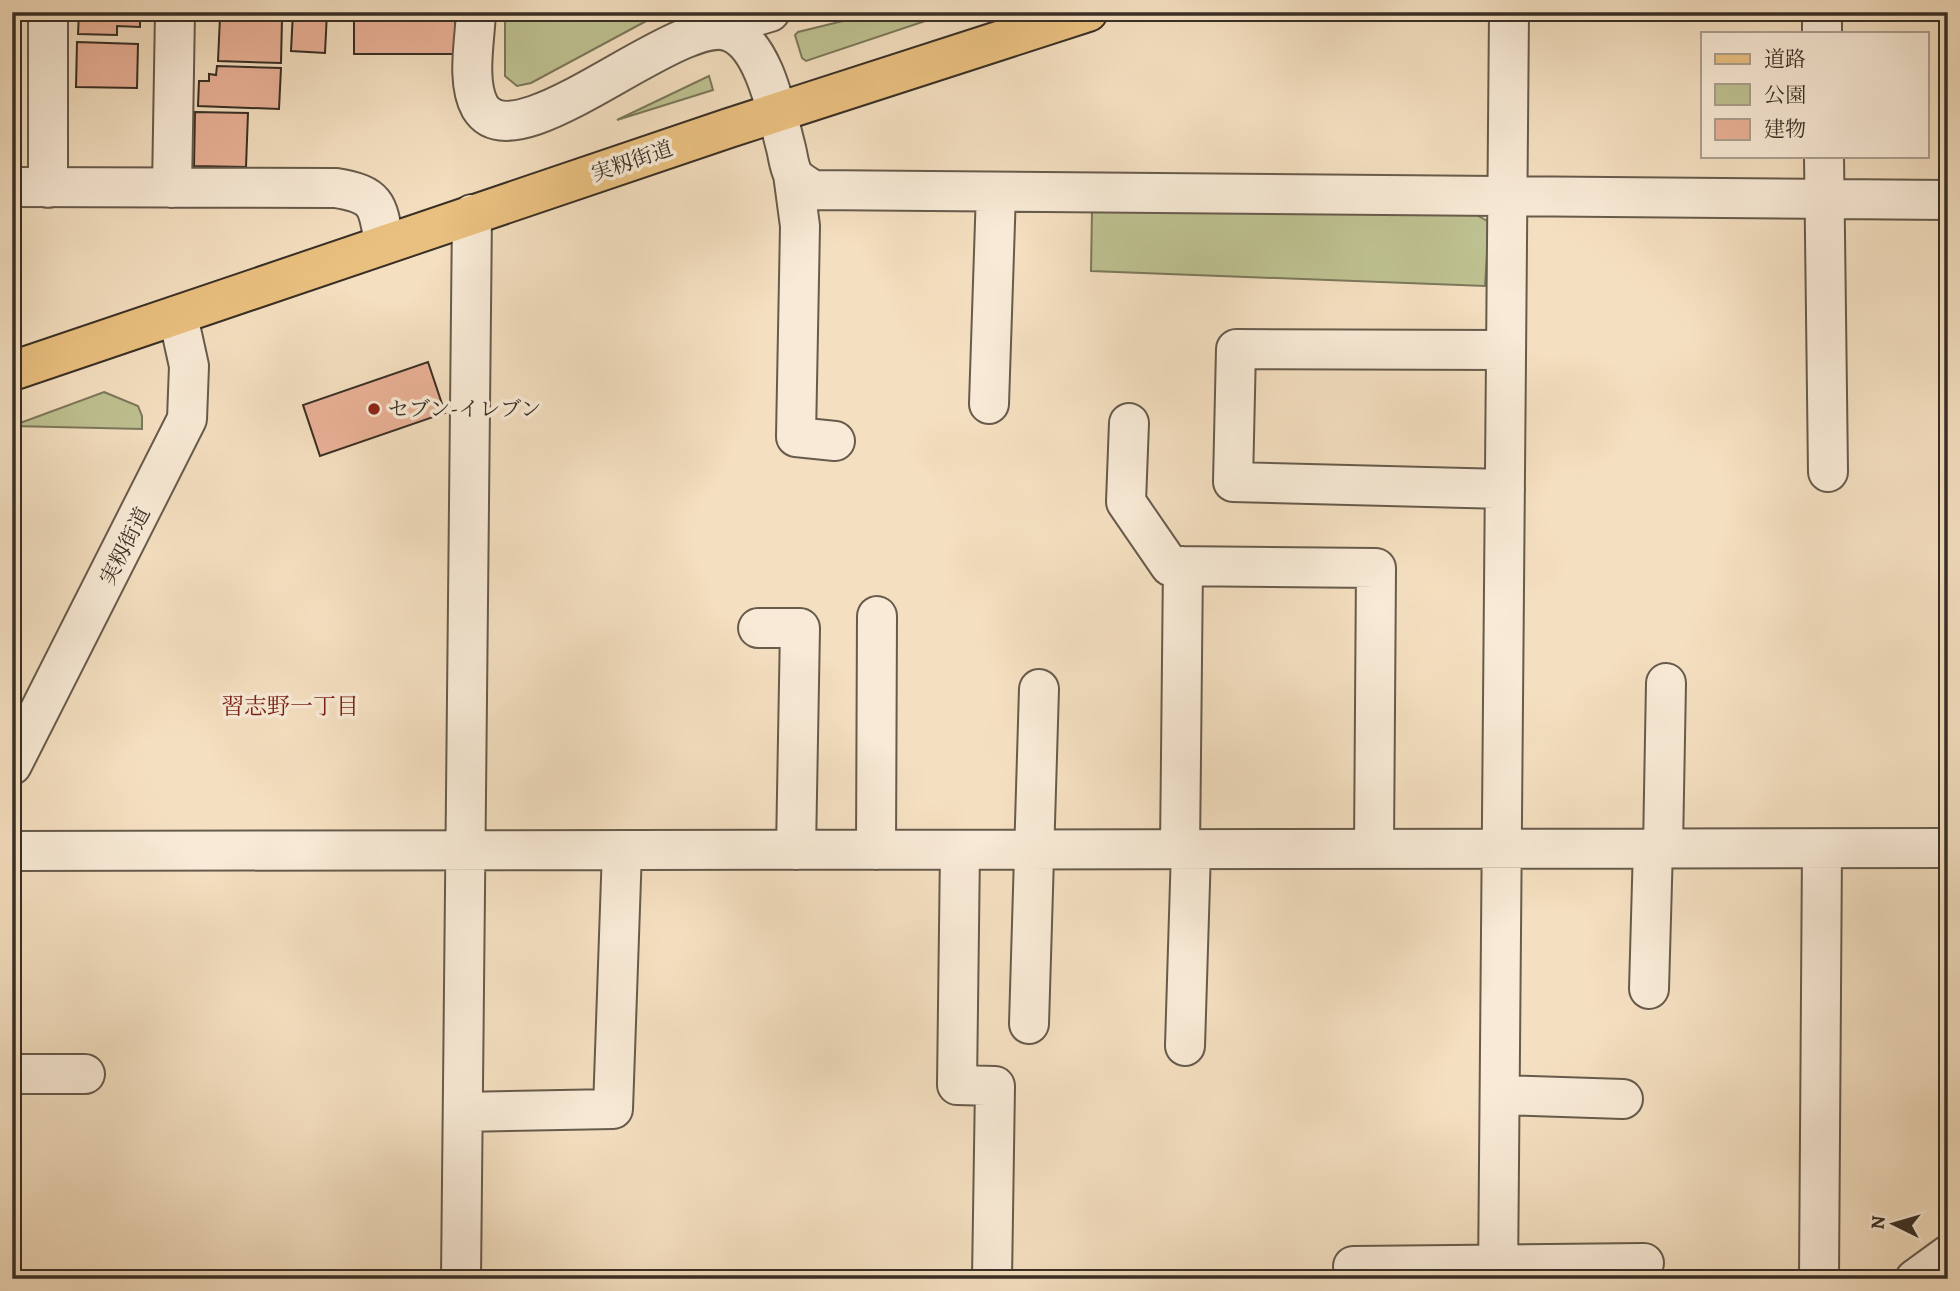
<svg xmlns="http://www.w3.org/2000/svg" width="1960" height="1291" font-family="Alegreya,'Noto Serif JP',serif">
	<rect width="100%" height="100%" fill="#f4dfc0"/>
	<filter id="stains"><feTurbulence type="fractalNoise" baseFrequency=".00286" numOctaves="4"/><feColorMatrix values="0 0 0 0 .2 0 0 0 0 .09 0 0 0 0 .02 0 0 0 .5 -.17"/></filter>
	<radialGradient id="worn" r=".72"><stop offset=".6" stop-color="#630" stop-opacity="0"/><stop offset="1" stop-color="#630" stop-opacity=".3"/></radialGradient>
	<path fill="#bec191" stroke="#7b785b" stroke-width="2" d="M505 12H663L531 83 517 86 505 76Z
		M880 12H952L806 61 802 58 795 35 798 32Z
		M709 76 713 90 617 120Z
		M1092 210 1473 213 1489 222 1485 286 1091 271Z
		M104 392 138 406 142 416V429L12 426Z"/>
	<path fill="#eab197" stroke="#382f25" stroke-width="2" d="M79 12H140V27L117 26V35L78 34Z
		M293 12H327L325 53 291 51Z
		M354 12H455V54H354Z
		M220 17 282 19 281 63 218 61Z
		M77 42 138 44 137 88 76 87Z
		M217 66 281 68 279 109 198 106 199 81H209V74L216 75Z
		M12 101H20L19 124 12 123Z
		M195 112 248 113 246 167 194 166Z
		M12 131H20L19 163H12Z
		M428 362 445 413 320 456 303 405Z"/>
	<g fill="none" stroke-linecap="round" stroke-linejoin="round">
		<g stroke="#675b4c" stroke-width="42">
			<path id="minor" d="M476 12C475 40 466 82 480 107 516 167 678 11 730 32 765 45 777 115 786 148 788 156 789 167 793 174 797 181 807 186 813 190L1948 200
				M1822 12V33
				M710 30 770 12
				M1824 156 1828 472
				M793 174 800 226 796 437 835 441
				M12 187 336 188C378 195 378 205 384 244
				M48 188V12
				M172 188 175 12
				M989 404 996 192
				M1129 423 1126 502 1170 566 1376 568 1374 849
				M1505 489 1233 482 1236 349 1506 350
				M758 628H800L796 850
				M12 765 187 419 189 366 178 316
				M1663 848 1666 683
				M876 850 877 616
				M960 850 957 1085 995 1086 992 1279
				M1180 850 1183 566
				M12 851 1948 848
				M1649 989 1653 847
				M1029 1024 1039 689
				M1185 1046 1191 850
				M12 1074H85
				M1500 1095 1623 1099
				M463 1112 613 1109 622 850
				M1353 1266 1644 1263
				M461 1279 472 214
				M1498 1279 1509 12
				M1819 1279 1822 849
				M1915 1279 1948 1255"/>
		</g>
		<g stroke="#382f25" stroke-width="42">
			<path id="major" d="M12 371 729 128 1088 12"/>
		</g>
		<use href="#minor" stroke="#f8ead6" stroke-width="38"/>
		<use href="#major" stroke="#eac080" stroke-width="38"/>
	</g>
	<circle fill="#8f2418" stroke="#f8ead6" stroke-width="2.5" cx="374" cy="409" r="7"/>
	<g text-anchor="middle" stroke-width="7" stroke-linejoin="round" paint-order="stroke">
		<g font-size="21" fill="#382f25" stroke="#f8ead6">
			<text transform="translate(632 161) rotate(-19)" y="7">実籾街道</text>
			<text transform="translate(125 546) rotate(-63)" y="7">実籾街道</text>
		</g>
		<g font-size="21" fill="#382f25" stroke="#f8ead6" text-anchor="start">
			<text x="388" y="416">セブン-イレブン</text>
		</g>
		<g font-size="23" fill="#7a1f14" stroke="#f8ead6">
			<text x="290" y="714">習志野一丁目</text>
		</g>
	</g>
	<rect width="1960" height="1291" fill="none" stroke="#f4dfc0" stroke-width="42"/>
	<rect x="14" y="14" width="1932" height="1263" fill="none" stroke="#382f25" stroke-width="3.5"/>
	<rect x="21" y="21" width="1918" height="1249" fill="none" stroke="#382f25" stroke-width="2"/>
	<rect x="1701" y="32" width="228" height="126" fill="#f8ead6" stroke="#ab9f8f" stroke-width="2"/>
	<rect x="1715" y="54" width="35" height="10" fill="#eac080" stroke="#ab9f8f" stroke-width="2"/>
	<text x="1764" y="66" font-size="21" fill="#382f25">道路</text>
	<rect x="1715" y="84" width="35" height="21" fill="#bec191" stroke="#ab9f8f" stroke-width="2"/>
	<text x="1764" y="102" font-size="21" fill="#382f25">公園</text>
	<rect x="1715" y="119" width="35" height="21" fill="#eab197" stroke="#ab9f8f" stroke-width="2"/>
	<text x="1764" y="136" font-size="21" fill="#382f25">建物</text>
	<g transform="translate(1894 1224) rotate(275)" stroke="#f8ead6" stroke-width="5" paint-order="stroke">
	<path d="M0-5L12 26L0 18L-12 26Z" fill="#382f25"/>
	<text y="-10" font-size="19" font-weight="bold" text-anchor="middle" fill="#382f25">N</text>
	</g>
	<rect width="100%" height="100%" filter="url(#stains)"/>
	<rect width="100%" height="100%" fill="url(#worn)"/>
</svg>
